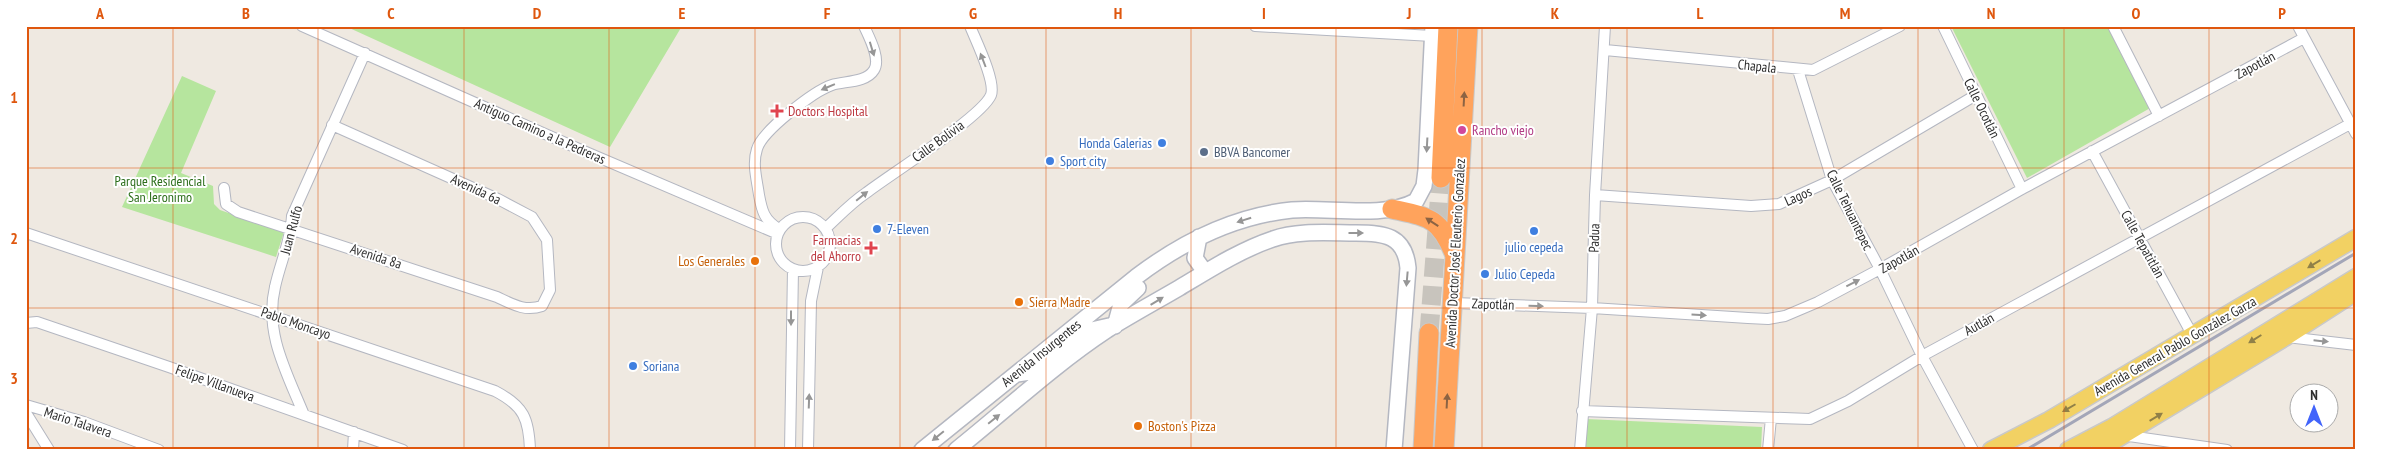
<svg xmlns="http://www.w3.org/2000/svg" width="2382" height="476" font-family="'PT Sans Narrow',sans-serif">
	<rect width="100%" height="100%" fill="#efe9e1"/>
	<path fill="#b6e59e" d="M345 26H682L610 147Z
		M1951 26H2109L2152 107 2027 178Z
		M182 76 216 91 181 173 213 186 214 204 220 210 284 232 276 257 122 207Z
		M1586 419 1762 427 1761 450H1585Z"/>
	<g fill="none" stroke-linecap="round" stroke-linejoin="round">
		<path stroke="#c8c4bd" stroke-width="19" stroke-dasharray="19 9" stroke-linecap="butt" d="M1429 333 1441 178"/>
		<g stroke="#b4b7c1" stroke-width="12">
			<path id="street" d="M302 26 579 149 778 234
				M1255 26 1432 36
				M1943 26 2022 189
				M2113 26 2159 116
				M2298 26 2356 134
				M1605 50 1813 70 1900 26
				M1798 70 1832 180 1880 269 1922 356 1973 450
				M2092 151 2193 336
				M224 188 226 204 238 212 497 297C512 304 525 312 542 306L550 290 547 240 532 217 498 199 332 125
				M1595 195 1751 206 1779 204 1832 180 1976 95
				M776 244a27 27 0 1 1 54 0a27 27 0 1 1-54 0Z
				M826 228C839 216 851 203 866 193 889 175 982 117 991 95 996 81 976 41 970 26
				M779 229C764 220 762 211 759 195 757 180 752 164 757 149 762 131 814 91 832 85 844 81 866 83 874 70 881 59 869 37 864 26
				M26 233 495 391C524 406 529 419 530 450
				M1453 303 1592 308 1748 318 1768 319 1785 316 1818 302 1880 269 2022 189 2304 38
				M26 323 37 322 169 367 403 450
				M2287 337 2356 345
				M26 405 84 422 159 450
				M1582 411 1810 419 1848 401 1922 356 2350 124
				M26 413 49 450
				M304 415C287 373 264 333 275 287 280 263 291 241 292 216L365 53
				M2122 435 2227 450
				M353 450 354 432
				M790 450 793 269
				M808 450 811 301 818 267
				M1580 450 1592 308 1595 195 1605 26
				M1768 450 1771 418"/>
		</g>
		<g stroke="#b4b7c1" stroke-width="18">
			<path id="secondary" d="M1199 237 1195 258 1205 272
				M1115 326 1121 304 1138 288
				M1017 374 1036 371 1083 332 1109 326
				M922 450 1136 277C1182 242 1233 216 1292 210 1329 207 1383 219 1416 201L1424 186 1426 170 1433 26
				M956 450C1006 410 1054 365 1107 330 1131 315 1155 302 1179 288 1209 270 1240 250 1273 239 1298 230 1330 233 1356 233 1384 233 1405 235 1408 268L1394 450"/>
		</g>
		<g stroke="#c9c9c9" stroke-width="19">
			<path id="primary" d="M1991 450 2049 420 2356 238
				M2068 450 2112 427 2356 277
				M2099 450 2286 337 2356 292"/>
		</g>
		<g stroke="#c9c9c9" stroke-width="21">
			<path id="highway" d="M1441 178 1448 26
				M1392 209C1428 217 1439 217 1454 253
				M1423 450 1429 333
				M1444 450 1468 26"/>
		</g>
		<use href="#street" stroke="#fff" stroke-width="10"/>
		<use href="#secondary" stroke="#fff" stroke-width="15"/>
		<use href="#primary" stroke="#f2d163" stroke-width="16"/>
		<use href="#highway" stroke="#ffa35c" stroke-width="19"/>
		<path stroke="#a3a6b8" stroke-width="3" d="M2026 450 2356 253"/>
	</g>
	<defs><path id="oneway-solid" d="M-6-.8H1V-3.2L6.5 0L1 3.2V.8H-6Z" transform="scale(1.25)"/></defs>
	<g fill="#969696">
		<use href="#oneway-solid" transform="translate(872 49) rotate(73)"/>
		<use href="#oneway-solid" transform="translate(983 60) rotate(-111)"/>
		<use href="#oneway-solid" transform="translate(828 87) rotate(157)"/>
		<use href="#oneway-solid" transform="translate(1427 145) rotate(93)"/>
		<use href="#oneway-solid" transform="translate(862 196) rotate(-39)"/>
		<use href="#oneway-solid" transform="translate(1244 220) rotate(163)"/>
		<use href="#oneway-solid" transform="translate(1356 233)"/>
		<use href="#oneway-solid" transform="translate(1407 279) rotate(95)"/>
		<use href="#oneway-solid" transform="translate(1853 283) rotate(-27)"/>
		<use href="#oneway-solid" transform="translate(1157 301) rotate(-31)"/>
		<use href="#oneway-solid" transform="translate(1536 306) rotate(2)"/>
		<use href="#oneway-solid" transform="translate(1699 315) rotate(4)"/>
		<use href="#oneway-solid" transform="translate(791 318) rotate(90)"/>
		<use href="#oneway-solid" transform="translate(2321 341) rotate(6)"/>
		<use href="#oneway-solid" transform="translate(809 401) rotate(-88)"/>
		<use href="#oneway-solid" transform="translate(994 419) rotate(-39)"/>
		<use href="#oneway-solid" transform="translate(938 436) rotate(141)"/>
	</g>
	<g fill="#8c6343">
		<use href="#oneway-solid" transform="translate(1464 99) rotate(-87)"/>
		<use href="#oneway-solid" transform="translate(1432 222) rotate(-147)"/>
		<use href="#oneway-solid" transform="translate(1447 401) rotate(-87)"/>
	</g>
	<g fill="#908048">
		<use href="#oneway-solid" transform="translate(2314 264) rotate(149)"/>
		<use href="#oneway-solid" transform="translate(2255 339) rotate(148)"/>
		<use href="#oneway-solid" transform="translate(2069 408) rotate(150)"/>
		<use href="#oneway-solid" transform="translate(2156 417) rotate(-31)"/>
	</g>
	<path fill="none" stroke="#df570e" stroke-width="1" stroke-opacity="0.55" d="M173 26V450M318 26V450M464 26V450M609 26V450M755 26V450M900 26V450M1046 26V450M1191 26V450M1336 26V450M1482 26V450M1627 26V450M1773 26V450M1918 26V450M2064 26V450M2209 26V450M26 168H2356M26 308H2356"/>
	<g fill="#e0444e" stroke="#fff" stroke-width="2">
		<path d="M774.5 103.5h5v5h5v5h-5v5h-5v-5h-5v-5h5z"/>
		<path d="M868.5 240.5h5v5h5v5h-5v5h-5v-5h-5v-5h5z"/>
	</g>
	<circle fill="#d1479c" stroke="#fff" stroke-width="2" cx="1462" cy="130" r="5"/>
	<g fill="#3f7fe0" stroke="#fff" stroke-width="2">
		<circle cx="1162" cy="143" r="5"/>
		<circle cx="1050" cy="161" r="5"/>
		<circle cx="877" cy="229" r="5"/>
		<circle cx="1534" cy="231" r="5"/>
		<circle cx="1485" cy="274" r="5"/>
		<circle cx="633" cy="366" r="5"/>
	</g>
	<circle fill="#5c6f8a" stroke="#fff" stroke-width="2" cx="1204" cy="152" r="5"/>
	<g fill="#e8710a" stroke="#fff" stroke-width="2">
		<circle cx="755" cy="261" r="5"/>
		<circle cx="1019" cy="302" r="5"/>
		<circle cx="1138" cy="426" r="5"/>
	</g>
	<g text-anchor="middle" stroke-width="4" stroke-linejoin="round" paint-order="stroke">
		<g font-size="14" fill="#2e2e2e" stroke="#fff">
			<text transform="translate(2255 65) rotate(-28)" y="5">Zapotlán</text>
			<text transform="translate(1757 66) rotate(6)" y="5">Chapala</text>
			<text transform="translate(1982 108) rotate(64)" y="5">Calle Ocotlán</text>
			<text transform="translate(540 131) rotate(24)" y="5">Antiguo Camino a la Pedreras</text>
			<text transform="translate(938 141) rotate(-36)" y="5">Calle Bolivia</text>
			<text transform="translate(476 189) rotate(25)" y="5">Avenida 6a</text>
			<text transform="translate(1798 196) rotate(-24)" y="5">Lagos</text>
			<text transform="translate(1850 210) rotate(64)" y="5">Calle Tehuantepec</text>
			<text transform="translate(291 230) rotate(-75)" y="5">Juan Rulfo</text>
			<text transform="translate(1594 238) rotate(-88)" y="5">Padua</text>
			<text transform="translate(2143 244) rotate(61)" y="5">Calle Tepatitlán</text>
			<text transform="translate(1455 253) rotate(-87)" y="5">Avenida Doctor José Eleuterio González</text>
			<text transform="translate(376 256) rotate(18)" y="5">Avenida 8a</text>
			<text transform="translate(1899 259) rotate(-29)" y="5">Zapotlán</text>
			<text transform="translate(1493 304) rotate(2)" y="5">Zapotlán</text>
			<text transform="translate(296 323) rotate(19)" y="5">Pablo Moncayo</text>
			<text transform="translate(1979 324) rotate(-29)" y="5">Autlán</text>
			<text transform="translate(2175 346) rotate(-30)" y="5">Avenida General Pablo González Garza</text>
			<text transform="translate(1041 353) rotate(-39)" y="5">Avenida Insurgentes</text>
			<text transform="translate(215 383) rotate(20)" y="5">Felipe Villanueva</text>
			<text transform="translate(78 422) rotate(18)" y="5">Mario Talavera</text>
		</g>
		<g font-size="14" fill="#be3a42" stroke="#fff" text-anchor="start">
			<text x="788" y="116">Doctors Hospital</text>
			<text x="861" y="245" text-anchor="end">Farmacias<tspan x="861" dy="16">del Ahorro</tspan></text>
		</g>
		<g font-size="14" fill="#b23c85" stroke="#fff" text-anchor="start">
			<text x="1472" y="135">Rancho viejo</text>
		</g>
		<g font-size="14" fill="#366cbe" stroke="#fff" text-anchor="start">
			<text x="1152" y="148" text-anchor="end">Honda Galerias</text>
			<text x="1060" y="166">Sport city</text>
			<text x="887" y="234">7-Eleven</text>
			<text x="1534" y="252" text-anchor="middle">julio cepeda</text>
			<text x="1495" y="279">Julio Cepeda</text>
			<text x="643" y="371">Soriana</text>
		</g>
		<g font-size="14" fill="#4e5e75" stroke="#fff" text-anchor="start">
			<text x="1214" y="157">BBVA Bancomer</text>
		</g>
		<g font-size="14" fill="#2c6e1b" stroke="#fff">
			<text x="160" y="186">Parque Residencial<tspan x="160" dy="16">San Jeronimo</tspan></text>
		</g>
		<g font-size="14" fill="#c56008" stroke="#fff" text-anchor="start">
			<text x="745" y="266" text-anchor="end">Los Generales</text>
			<text x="1029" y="307">Sierra Madre</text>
			<text x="1148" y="431">Boston's Pizza</text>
		</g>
	</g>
	<rect width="2382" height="476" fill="none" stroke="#ffffff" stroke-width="55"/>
	<g transform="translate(2314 408)"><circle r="24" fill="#ffffff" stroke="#ababab"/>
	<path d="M0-4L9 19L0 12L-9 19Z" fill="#4264fb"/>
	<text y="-8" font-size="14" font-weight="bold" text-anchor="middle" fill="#2e2e2e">N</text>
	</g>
	<rect x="28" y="28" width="2326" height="420" fill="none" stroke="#df570e" stroke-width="2"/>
	<g font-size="16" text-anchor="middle" font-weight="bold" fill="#df570e">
		<text x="100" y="19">A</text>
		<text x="246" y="19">B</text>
		<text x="391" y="19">C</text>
		<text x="537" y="19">D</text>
		<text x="682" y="19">E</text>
		<text x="827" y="19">F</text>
		<text x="973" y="19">G</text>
		<text x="1118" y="19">H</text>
		<text x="1264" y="19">I</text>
		<text x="1409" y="19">J</text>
		<text x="1555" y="19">K</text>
		<text x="1700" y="19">L</text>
		<text x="1845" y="19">M</text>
		<text x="1991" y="19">N</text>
		<text x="2136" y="19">O</text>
		<text x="2282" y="19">P</text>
		<text x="14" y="103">1</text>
		<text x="14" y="244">2</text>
		<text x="14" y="384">3</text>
	</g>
</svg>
